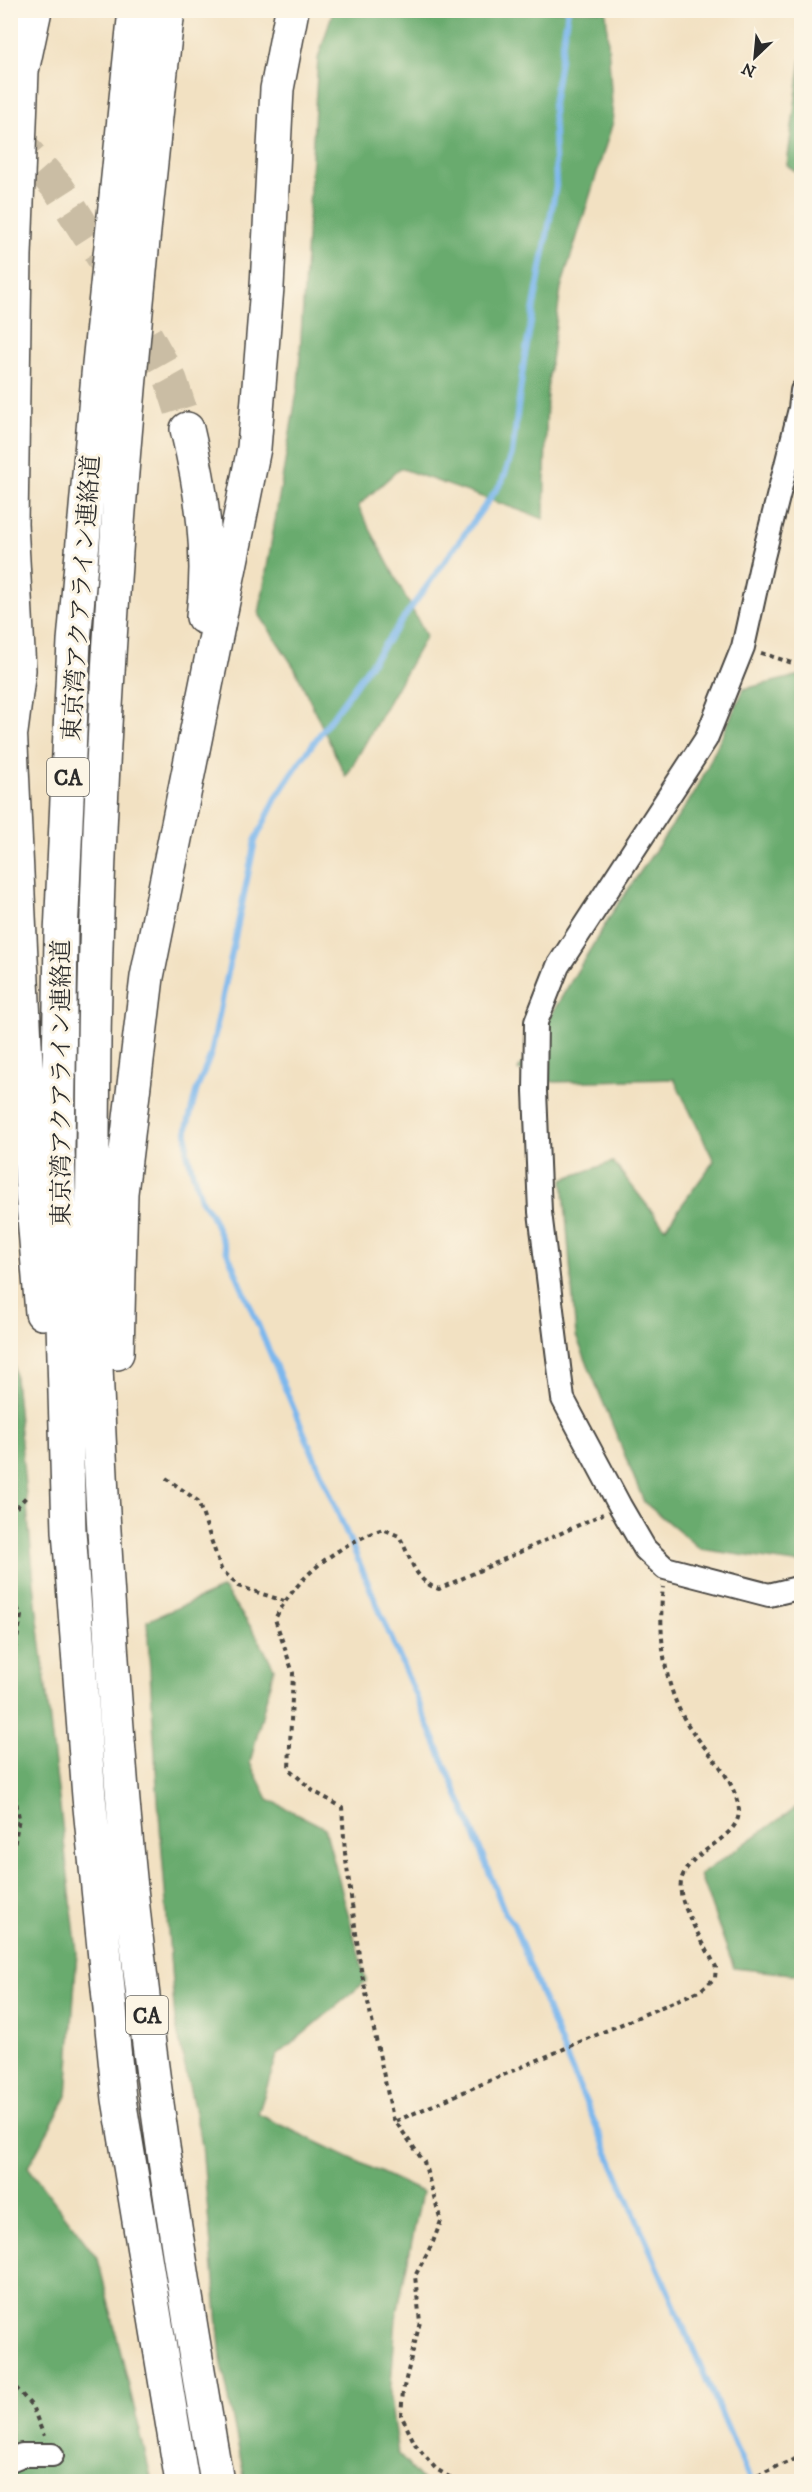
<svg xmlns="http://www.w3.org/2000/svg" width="812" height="2492" font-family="'IM FELL DW Pica','Noto Serif JP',serif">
	<rect width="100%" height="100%" fill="#fcf5e5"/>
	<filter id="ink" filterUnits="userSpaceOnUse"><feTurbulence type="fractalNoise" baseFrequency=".0167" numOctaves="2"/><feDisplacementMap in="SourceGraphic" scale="12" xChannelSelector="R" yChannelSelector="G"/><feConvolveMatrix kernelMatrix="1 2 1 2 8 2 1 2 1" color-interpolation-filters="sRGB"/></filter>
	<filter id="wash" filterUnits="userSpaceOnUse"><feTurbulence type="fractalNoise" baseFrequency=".008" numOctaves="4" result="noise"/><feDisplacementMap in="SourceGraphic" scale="24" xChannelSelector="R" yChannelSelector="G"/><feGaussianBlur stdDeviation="1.35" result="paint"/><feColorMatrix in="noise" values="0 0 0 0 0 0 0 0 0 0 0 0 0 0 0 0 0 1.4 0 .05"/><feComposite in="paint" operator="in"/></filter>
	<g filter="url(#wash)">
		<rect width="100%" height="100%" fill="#f2e1c2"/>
		<path fill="#69ab6e" stroke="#4a6b4c" stroke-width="1.5" d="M333 11H606L613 122 561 288 547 390 544 519 400 468 358 506 426 636 346 777 294 667 259 614 298 386 318 59Z
			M801 59 802 176H801L787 165Z
			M801 675V1564L700 1549 644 1502 576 1336 563 1179 613 1162 665 1228 714 1161 674 1079 554 1082 518 1070 612 913 696 791 744 689Z
			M10 1295 13 1357 36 1603 77 1952 67 2096 28 2167 98 2259 152 2481H11Z
			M223 1588 255 1633 274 1668 250 1763 268 1799 325 1828 366 1981 277 2056 258 2114 422 2192 396 2318 390 2398 398 2454 423 2481H245L221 2359 202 2145 175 2021 157 1787 147 1621Z
			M801 1804V1975L734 1968 700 1875Z"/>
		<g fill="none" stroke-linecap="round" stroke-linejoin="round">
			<path stroke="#7bb7ed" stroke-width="6" d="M568 10 553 104 556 186 524 361 512 454 502 482 299 763 277 796 255 841 211 1054 196 1092 187 1128V1153L202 1202 211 1214 469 1821 505 1913 513 1923 568 2061 751 2482"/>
		</g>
	</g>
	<g filter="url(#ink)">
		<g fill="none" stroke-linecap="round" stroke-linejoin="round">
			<path stroke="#cabda4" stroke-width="33" stroke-dasharray="33 16" stroke-linecap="butt" d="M10 133 59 189 103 258 171 380 187 429"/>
			<g stroke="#494642" stroke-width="26">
				<path id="minor" d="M802 391 800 409 762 561 743 647 706 739 558 966 536 1022 535 1091 540 1212 563 1399 620 1506 645 1549 665 1568 769 1595 802 1587
					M10 2460 22 2455H52"/>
			</g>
			<g stroke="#494642" stroke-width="36">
				<path id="motorway" d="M135 10 99 364 74 641 61 935 58 1149 69 1531 89 1797 119 2099 182 2482
					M168 10C128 353 99 697 94 1042 93 1142 91 1242 95 1342 101 1495 110 1649 123 1802 142 2030 178 2257 217 2482
					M187 429C202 491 211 553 203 617
					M10 724 32 1193 42 1313
					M11 732 19 670 11 524 15 255 22 71 35 10
					M117 1353 121 1193 147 977 254 448 267 287 277 89 292 10"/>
			</g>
			<path stroke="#494642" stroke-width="4" stroke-dasharray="4.5 4.5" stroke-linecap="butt" d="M761 653 802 666
				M166 1478 198 1501 221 1569 238 1586 284 1601
				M10 1514 27 1496
				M10 1591 21 1616 10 1679
				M10 1768 19 1818 10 1869
				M396 2121 701 1990 715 1978 716 1967C707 1949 683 1911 681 1893 674 1849 748 1843 738 1804 730 1772 707 1753 690 1728 663 1689 658 1632 663 1587
				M10 2381 32 2406 44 2436
				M458 2482 436 2469 415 2444 401 2415 403 2391 420 2322 415 2276 433 2242 441 2221 424 2162 393 2118 361 1970 345 1853 342 1807 313 1791 289 1769 293 1673 275 1619C298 1575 336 1546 383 1529L399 1536C411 1557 414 1582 439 1589L603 1514
				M741 2482 802 2456"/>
			<use href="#minor" stroke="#fff" stroke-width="22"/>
			<use href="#motorway" stroke="#fff" stroke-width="33"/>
		</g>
	</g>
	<g text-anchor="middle" stroke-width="6" stroke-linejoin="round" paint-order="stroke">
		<g fill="#fcf5e5" stroke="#6a6863" stroke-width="1.5">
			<rect x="47" y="758" width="42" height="38" rx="4.5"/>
			<rect x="126" y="1996" width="42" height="38" rx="4.5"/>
		</g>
		<g font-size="22" font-weight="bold" fill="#2b2b2b">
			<text x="68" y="785">CA</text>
			<text x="147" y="2023">CA</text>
		</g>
		<g font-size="24" fill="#2b2b2b" stroke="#fcf5e5">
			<text transform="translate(81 598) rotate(-86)" y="8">東京湾アクアライン連絡道</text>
			<text transform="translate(61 1083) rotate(-90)" y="8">東京湾アクアライン連絡道</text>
		</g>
	</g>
	<rect width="812" height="2492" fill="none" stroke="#fcf5e5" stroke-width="36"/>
	<g transform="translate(755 57) rotate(206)" stroke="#fcf5e5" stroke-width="4.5" paint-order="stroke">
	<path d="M0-4.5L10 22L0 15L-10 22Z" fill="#2b2b2b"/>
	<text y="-9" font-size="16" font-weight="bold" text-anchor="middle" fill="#2b2b2b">N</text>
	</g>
</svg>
